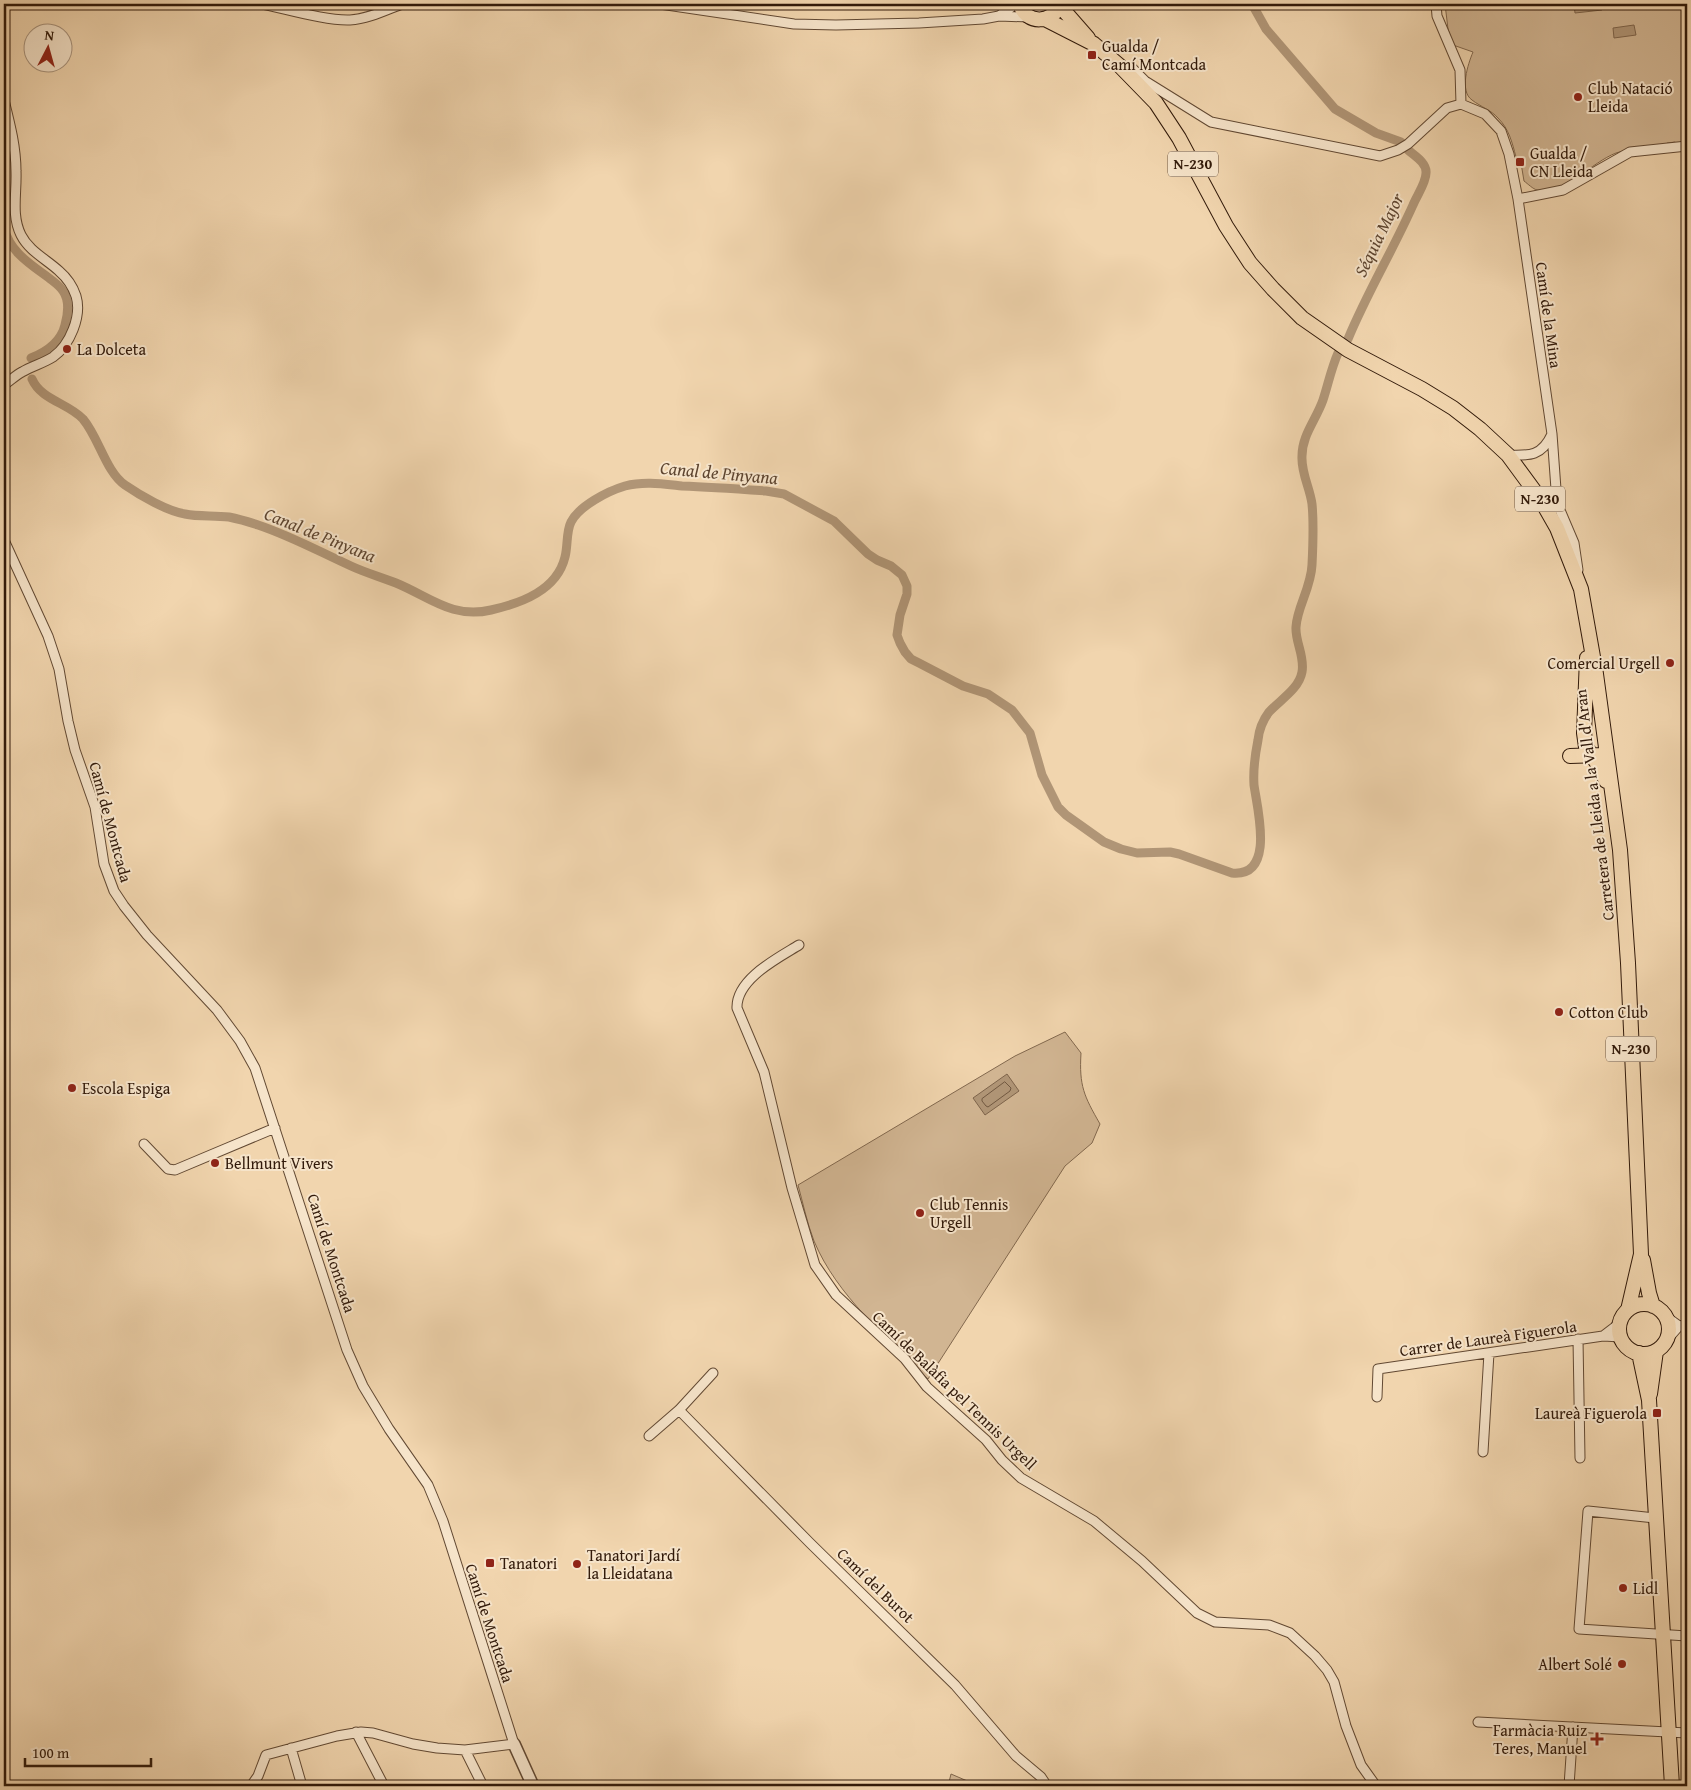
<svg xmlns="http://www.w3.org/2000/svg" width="1691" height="1790" font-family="'Gentium Book Plus',serif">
	<rect width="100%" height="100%" fill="#f1d5ae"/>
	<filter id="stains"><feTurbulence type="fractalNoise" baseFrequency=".004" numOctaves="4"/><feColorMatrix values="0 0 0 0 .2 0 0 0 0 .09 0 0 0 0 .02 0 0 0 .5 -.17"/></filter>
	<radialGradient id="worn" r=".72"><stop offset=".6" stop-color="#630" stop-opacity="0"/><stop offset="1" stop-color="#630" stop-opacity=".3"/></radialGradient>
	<path fill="#d1b592" stroke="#82684e" d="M1445 4H1687V145L1680 146 1675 142 1667 143 1662 148C1648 150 1630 148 1616 153 1592 162 1564 195 1537 190 1533 189 1528 184 1524 181L1520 157H1516C1512 142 1509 129 1498 118 1491 110 1481 107 1472 100 1459 91 1468 64 1473 52L1453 45 1448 29Z
		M1065 1032 1081 1053C1079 1086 1084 1096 1100 1124L1092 1143 1065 1166 928 1379C887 1337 837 1296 814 1241 807 1223 803 1203 798 1185L1015 1056Z
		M951 1774 979 1786H948Z"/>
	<path fill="#b09576" stroke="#7e644b" d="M1574 4H1601L1602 10 1575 13Z
		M1634 25 1636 35 1614 38 1613 28Z
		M1007 1074 1019 1091 985 1115 973 1098Z"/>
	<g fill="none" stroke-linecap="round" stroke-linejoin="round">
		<path stroke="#715840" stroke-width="1" d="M1005 1082 1011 1088 1010 1091 988 1107 986 1106 982 1101V1099Z"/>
		<path stroke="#b09576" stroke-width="9" d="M1252 4 1266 29 1335 109 1376 133 1401 142
			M4 151 6 159 4 201
			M4 228C10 252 30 264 49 278 54 282 60 286 63 291 70 301 68 314 65 325 61 342 46 352 31 358
			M1348 339C1367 293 1393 250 1413 205 1417 195 1426 183 1426 173 1427 163 1415 156 1408 150
			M32 379C41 400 68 403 83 419 99 438 106 472 125 485 141 496 167 511 185 514 199 517 214 515 229 517 239 519 249 522 258 525 291 536 320 552 351 566 366 573 381 577 396 583 430 597 452 619 491 610 522 603 557 590 565 557 568 546 566 532 571 522 579 506 608 491 625 486 644 481 663 484 682 486 710 487 738 489 766 491L784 494 834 521 868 554 877 560 891 566 902 575 907 586V594L900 615 897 635 900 643 905 652 911 659 919 663 963 686 988 694 1012 710 1030 733 1042 775 1058 807 1066 815 1104 842 1121 849 1137 853 1170 852 1179 854 1232 873C1276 877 1257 808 1254 785 1253 770 1255 755 1258 740 1259 730 1263 720 1269 712 1280 700 1299 689 1302 672 1305 656 1295 642 1296 627 1297 607 1311 588 1312 565 1313 545 1314 524 1312 504 1310 488 1301 473 1302 456 1302 435 1316 420 1323 400 1328 385 1331 369 1338 353"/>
		<g stroke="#624933" stroke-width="11">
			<path id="minor" d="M262 4C287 9 326 21 350 20 368 19 386 10 402 4
				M660 4 794 24 836 25 919 23 983 19 999 16 1029 17
				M1436 4 1437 16 1460 70 1461 104
				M999 16 1016 4
				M1120 66 1132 68 1145 81 1211 122 1380 156 1398 150 1408 144 1447 108 1461 104
				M4 100C10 124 16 147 16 171 17 193 11 215 21 235 29 251 46 259 59 271 66 277 73 287 76 296 82 316 70 345 53 357 44 363 32 366 22 372 16 375 10 381 4 385
				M1461 104 1485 114 1501 131 1509 154 1518 199 1552 434 1557 503 1574 543 1578 570
				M1518 199 1563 190 1630 152 1687 146
				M1508 455C1530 456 1542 456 1552 434
				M4 540 48 636 59 669 68 721 75 750 95 807 104 864 114 891 124 906 147 935 217 1010 240 1041 255 1068 347 1350 363 1386 389 1429 428 1485 443 1521 514 1744 465 1750 437 1748 413 1744 373 1733 361 1732 337 1736 266 1755 258 1776 251 1786
				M799 945C778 958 736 979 737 1008L764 1072 792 1188 815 1265 836 1295 905 1359 927 1387 986 1440 1002 1460 1021 1478 1094 1521 1142 1561 1197 1613 1215 1622 1269 1625 1290 1633 1315 1656 1327 1670 1334 1682 1346 1726 1361 1765 1376 1786
				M144 1144 168 1169 175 1170 275 1128
				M1665 1316 1679 1326
				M1603 1336 1620 1323
				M1578 1339 1580 1458
				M1666 1341 1679 1326 1687 1325
				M1377 1397 1378 1369 1603 1336 1621 1337
				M679 1410 810 1543 955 1685 1016 1756 1041 1777 1047 1786
				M649 1436 679 1410 713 1373
				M1483 1452 1489 1353
				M1655 1518 1588 1511 1579 1629 1687 1636
				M1478 1722 1687 1733
				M356 1732 384 1786
				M291 1748 302 1786
				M465 1750 483 1786
				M1569 1786 1573 1727"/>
		</g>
		<g stroke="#624933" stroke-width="14">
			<path id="tertiary" d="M514 1744 533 1786"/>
		</g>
		<g stroke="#321a0a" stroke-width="16">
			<path id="primary" d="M1020 4C1026 25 1053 24 1060 4
				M1060 6 1088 38
				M1045 19 1094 44 1120 66 1156 103 1179 138 1226 226 1250 263 1273 289 1302 318 1348 350 1422 389 1453 408 1480 429 1508 455 1541 500 1557 528 1581 589 1596 674 1620 850 1628 963 1641 1254 1628 1310
				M1587 658 1584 733 1586 747 1599 766 1606 781
				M1570 756 1600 755
				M1643 1260 1649 1293 1653 1306
				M1619 1329a25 25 0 1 1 50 0a25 25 0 1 1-50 0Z
				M1639 1353 1649 1400 1672 1786
				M1650 1394 1656 1351"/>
		</g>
		<use href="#minor" stroke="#f6e4ca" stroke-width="9"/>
		<use href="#tertiary" stroke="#f6e4ca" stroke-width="11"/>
		<use href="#primary" stroke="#f1d5ae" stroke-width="14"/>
	</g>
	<g fill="#8f2418" stroke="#f6e4ca" stroke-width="2">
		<rect x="1087" y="50" width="10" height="10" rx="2.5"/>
		<circle cx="1578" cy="97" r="5"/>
		<rect x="1515" y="157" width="10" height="10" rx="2.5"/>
		<circle cx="67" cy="349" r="5"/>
		<circle cx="1670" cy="663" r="5"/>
		<circle cx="1559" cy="1012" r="5"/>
		<circle cx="72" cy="1088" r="5"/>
		<circle cx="215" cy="1163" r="5"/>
		<circle cx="920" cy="1213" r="5"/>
		<rect x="1652" y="1408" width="10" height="10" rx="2.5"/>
		<rect x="485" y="1558" width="10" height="10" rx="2.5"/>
		<circle cx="577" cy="1564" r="5"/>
		<circle cx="1623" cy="1588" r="5"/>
		<circle cx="1622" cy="1664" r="5"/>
		<path d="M1594.5 1731.5h5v5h5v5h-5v5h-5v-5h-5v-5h5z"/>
	</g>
	<g text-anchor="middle" stroke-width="4" stroke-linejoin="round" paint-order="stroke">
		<g fill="#f6e4ca" stroke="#6d5744" stroke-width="1">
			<rect x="1168" y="151.5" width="50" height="25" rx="4"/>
			<rect x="1515" y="486.5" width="50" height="25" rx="4"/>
			<rect x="1606" y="1036.5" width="50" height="25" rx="4"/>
		</g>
		<g font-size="15" font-weight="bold" fill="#321a0a">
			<text x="1193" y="169">N-230</text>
			<text x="1540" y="504">N-230</text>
			<text x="1631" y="1054">N-230</text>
		</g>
		<g font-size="16" fill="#321a0a" stroke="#f6e4ca" text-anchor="start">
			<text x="1102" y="52">Gualda /<tspan x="1102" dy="18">Camí Montcada</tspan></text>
			<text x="1588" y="94">Club Natació<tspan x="1588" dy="18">Lleida</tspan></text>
			<text x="1530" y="159">Gualda /<tspan x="1530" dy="18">CN Lleida</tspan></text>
			<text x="77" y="355">La Dolceta</text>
			<text x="1660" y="669" text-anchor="end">Comercial Urgell</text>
			<text x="1569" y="1018">Cotton Club</text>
			<text x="82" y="1094">Escola Espiga</text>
			<text x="225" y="1169">Bellmunt Vivers</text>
			<text x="930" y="1210">Club Tennis<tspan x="930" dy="18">Urgell</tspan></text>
			<text x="1647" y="1419" text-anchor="end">Laureà Figuerola</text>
			<text x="587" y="1561">Tanatori Jardí<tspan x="587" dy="18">la Lleidatana</tspan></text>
			<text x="500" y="1569">Tanatori</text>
			<text x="1633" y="1594">Lidl</text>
			<text x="1612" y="1670" text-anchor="end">Albert Solé</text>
			<text x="1587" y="1736" text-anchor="end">Farmàcia Ruiz<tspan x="1587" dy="18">Teres, Manuel</tspan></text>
		</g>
		<g font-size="16" fill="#321a0a" stroke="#f6e4ca">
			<text transform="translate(1549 315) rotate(82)" y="6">Camí de la Mina</text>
			<text transform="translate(1594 805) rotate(-97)" y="6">Carretera de Lleida a la Vall d'Aran</text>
			<text transform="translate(111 822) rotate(75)" y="6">Camí de Montcada</text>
			<text transform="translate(332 1253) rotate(72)" y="6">Camí de Montcada</text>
			<text transform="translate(1488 1338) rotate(-8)" y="6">Carrer de Laureà Figuerola</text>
			<text transform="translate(955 1390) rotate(44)" y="6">Camí de Balàfia pel Tennis Urgell</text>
			<text transform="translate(876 1585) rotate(44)" y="6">Camí del Burot</text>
			<text transform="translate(490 1623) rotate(72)" y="6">Camí de Montcada</text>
		</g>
		<g font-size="18" font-style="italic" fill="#5e4530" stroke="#f6e4ca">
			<text transform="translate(1379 235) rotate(-64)" y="6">Séquia Major</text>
			<text transform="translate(719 473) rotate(5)" y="6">Canal de Pinyana</text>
			<text transform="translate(320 535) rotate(22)" y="6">Canal de Pinyana</text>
		</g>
	</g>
	<rect width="1691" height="1790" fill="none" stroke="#f1d5ae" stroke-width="20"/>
	<rect x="5" y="5" width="1681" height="1780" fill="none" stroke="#321a0a" stroke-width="2.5"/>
	<rect x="10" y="10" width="1671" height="1770" fill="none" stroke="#321a0a"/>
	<g transform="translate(48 48) rotate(6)"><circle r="24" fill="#f6e4ca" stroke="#a8937d"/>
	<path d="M0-4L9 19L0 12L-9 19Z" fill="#8f2418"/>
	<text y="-8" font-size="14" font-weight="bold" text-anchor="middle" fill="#321a0a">N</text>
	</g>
	<path d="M25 1758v8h126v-8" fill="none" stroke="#321a0a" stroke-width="2.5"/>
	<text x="32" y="1758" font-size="15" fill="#321a0a" stroke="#f6e4ca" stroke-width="4" paint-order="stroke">100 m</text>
	<rect width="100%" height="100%" filter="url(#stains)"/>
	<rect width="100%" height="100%" fill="url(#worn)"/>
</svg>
